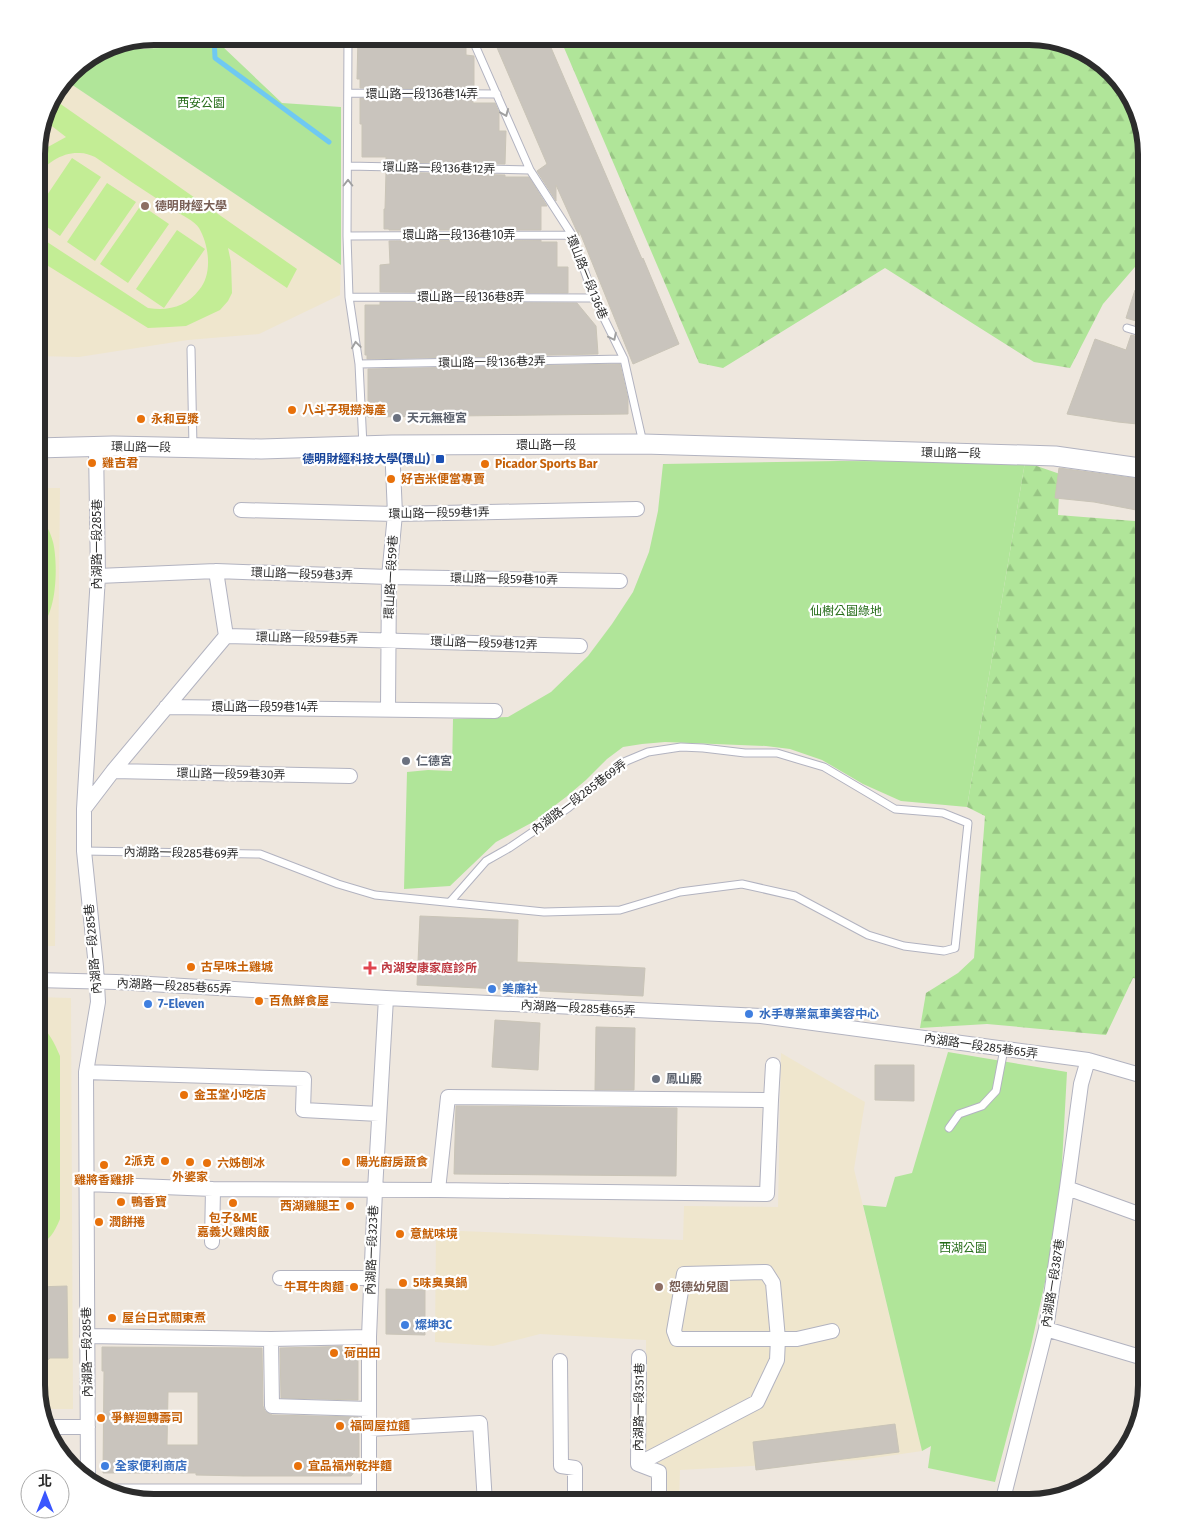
<svg xmlns="http://www.w3.org/2000/svg" width="1183" height="1539" font-family="'Fira Sans','Noto Sans TC',sans-serif">
	<defs>
		<pattern id="forest-firs" width="22" height="20" patternUnits="userSpaceOnUse" patternTransform="scale(1.25)"><rect width="22" height="20" fill="#b0e599"/><path d="M5 1l3.5 6h-7zM16 11l3.5 6h-7z" fill="#98c584"/></pattern>
	</defs>
	<rect width="100%" height="100%" fill="#eee7de"/>
	<path fill="#efe6cd" d="M65 80 341 265 340 295 259 334 188 340 79 357 36 356 37 146 49 102Z
		M36 488H60L55 946H36Z
		M36 997 71 998 73 1409H44L36 1385Z
		M781 1053 865 1102 854 1169 922 1451 860 1460 680 1470 679 1503H654L656 1462 646 1458V1340L540 1334 493 1346 435 1342 436 1230 683 1240 684 1206 778 1207Z"/>
	<path fill="#b0e599" d="M222 46 282 103 341 107V265L65 80 76 66 102 50Z
		M838 461 1025 462 967 807 901 801 863 784 822 760 790 749 766 746 665 742 642 744 623 747 607 759 586 780 566 797 533 822 496 842 450 886 404 889 407 772 428 770 452 771 453 719 508 717 551 692 588 656 612 624 633 592 649 552 658 511 663 464Z
		M948 1052 1067 1072 1061 1182 1049 1264 1031 1346 995 1482 928 1468 931 1446 922 1451 863 1205 886 1207 895 1177 912 1173Z"/>
	<path fill="url(#forest-firs)" d="M559 36H1036L1087 52 1127 89 1147 154V253L1103 304 1070 368 1034 362 885 268 723 368 699 363Z
		M1025 462 1060 474 1058 515 1147 522V981L1133 978 1106 1035 987 1024 920 1028 926 993 958 973 974 958 985 816 967 807Z"/>
	<path fill="#c3ed95" d="M52 98 297 269 287 288 228 248 231 262 232 293 228 301 220 310 186 326 169 327 148 328 37 259V234L38 236 148 308C169 311 186 307 199 290 213 274 209 245 199 228 195 221 181 215 174 210 148 193 121 175 95 157 90 155 85 153 80 153 62 152 46 163 37 177V153L66 137 44 120 49 102Z
		M72 158 101 177 60 236 37 220V210Z
		M107 183 136 202 95 261 67 242Z
		M141 205 169 224 128 283 100 264Z
		M177 230 205 249 164 308 136 289Z
		M36 512C44 521 50 530 53 542 58 562 58 620 36 630V598L41 590 43 578V566L36 542Z
		M36 1022C49 1031 54 1042 60 1056V1219C54 1233 50 1240 36 1247V1229L42 1222 46 1212 47 1064 44 1052 36 1041Z"/>
	<g fill="none" stroke-linecap="round" stroke-linejoin="round">
		<path stroke="#6fc9f2" stroke-width="5" d="M214 36 215 58 329 142"/>
	</g>
	<path fill="#c9c4bd" stroke="#c9c4b7" fill-rule="evenodd" d="M358 36H466V55L474 56V89L360 88V79H357Z
		M492 36H546L642 259 643 258 679 344 633 364 579 230V236L556 185V201L537 171 547 164Z
		M360 98 473 99V103H495L499 112V131H506L505 164 386 162V157H362V124H360Z
		M386 172 505 175V177H529L547 206H541V230H389V229H384V209H385Z
		M541 240V242H557V267H568V293L380 292V265L390 264 389 241Z
		M1135 290 1147 294V328L1135 325 1136 321 1126 318Z
		M380 302 577 303 596 326 598 354 367 359V355H365V305H380Z
		M1131 335 1147 339V425L1118 422 1067 414 1095 339 1126 350Z
		M620 364 628 399V414L368 417V369Z
		M1059 468 1147 480V512L1094 502 1055 498Z
		M420 916 518 920 517 962 645 968 643 996 417 985Z
		M495 1020 540 1023 538 1070 492 1067Z
		M596 1027 635 1028 634 1090H595Z
		M875 1065H914V1101L875 1100Z
		M456 1106 677 1108 676 1176 454 1174Z
		M67 1286 68 1358H50L36 1370V1287Z
		M386 1289 425 1290V1335L386 1334Z
		M358 1346V1400L281 1398 280 1348Z
		M102 1347 262 1348 263 1406 265 1411 272 1415 358 1417V1422H359V1467L351 1476H244L196 1475V1473H103L104 1371H102ZM168 1392H198V1445H167Z
		M895 1424 899 1452 756 1470 753 1442Z"/>
	<g fill="none" stroke-linecap="round" stroke-linejoin="round">
		<g stroke="#b2b3c0" stroke-width="9">
			<path id="lane" d="M348 36 347 236 349 297 359 364 363 446
				M471 36 530 170 572 235 594 298 624 359 643 443
				M348 93 497 94
				M348 166 530 170
				M347 236 572 235
				M349 297 594 298
				M1127 328 1147 334
				M191 349 193 447
				M359 364 624 359
				M84 851 260 854 338 884 375 895 544 912 620 910 680 892 742 884 795 896 868 935 904 946 944 951 955 948 968 823 943 813 895 809 824 767 777 753H745L703 748 681 747 648 752 624 762 568 808 509 848 486 861 450 902
				M949 1128 959 1114 982 1106 996 1091 1004 1049
				M100 1488H370"/>
		</g>
		<g stroke="#b2b3c0" stroke-width="16">
			<path id="street" d="M241 510 395 514 637 509
				M98 576 216 571 389 577 620 581
				M226 636 580 646
				M166 707 495 711
				M388 708 389 577 395 514 392 445
				M113 771 350 776
				M84 809 113 771 226 636 216 571
				M36 980 116 982 386 998 761 1016 1088 1060 1147 1077
				M86 1072 304 1079 303 1110 379 1114
				M87 1184 213 1189 438 1190 767 1194 771 1100
				M1067 1188 1147 1217
				M438 1190 448 1097 771 1100 773 1065
				M212 1242 213 1189
				M280 1278H371
				M1046 1329 1147 1359
				M87 1336 271 1339 369 1337
				M271 1339 272 1406 369 1409
				M639 1357 638 1464 659 1472V1503
				M560 1361 561 1466 575 1468V1503
				M49 1427H88
				M369 1429 480 1423 485 1503
				M638 1464 757 1402 777 1360 778 1339 773 1283 766 1272 684 1274 674 1331 677 1339H797L832 1331
				M88 1480 86 1072 98 1002 96 967 84 851V809L98 576 96 446
				M369 1503V1337L375 1190 386 998
				M1002 1503 1046 1329 1067 1188 1081 1084 1088 1060"/>
		</g>
		<g stroke="#b2b3c0" stroke-width="21">
			<path id="secondary" d="M36 448 113 446 261 449 392 445 643 444 1055 456 1147 469"/>
		</g>
		<use href="#lane" stroke="#fff" stroke-width="7"/>
		<use href="#street" stroke="#fff" stroke-width="14"/>
		<use href="#secondary" stroke="#fff" stroke-width="19"/>
	</g>
	<defs><path id="oneway-chevron" d="M-2-3.5L2.5 0L-2 3.5" fill="none" stroke-width="1.6" stroke-linecap="round" stroke-linejoin="round" transform="scale(1.25)"/></defs>
	<g stroke="#a0a0a0">
		<use href="#oneway-chevron" transform="translate(505 113) rotate(67)"/>
		<use href="#oneway-chevron" transform="translate(348 183) rotate(-90)"/>
		<use href="#oneway-chevron" transform="translate(613 337) rotate(64)"/>
		<use href="#oneway-chevron" transform="translate(356 345) rotate(-98)"/>
	</g>
	<g fill="#8d6e63" stroke="#fff" stroke-width="2">
		<circle cx="145" cy="206" r="5"/>
		<circle cx="659" cy="1287" r="5"/>
	</g>
	<g fill="#e8710a" stroke="#fff" stroke-width="2">
		<circle cx="292" cy="410" r="5"/>
		<circle cx="141" cy="419" r="5"/>
		<circle cx="92" cy="463" r="5"/>
		<circle cx="485" cy="464" r="5"/>
		<circle cx="391" cy="479" r="5"/>
		<circle cx="191" cy="967" r="5"/>
		<circle cx="259" cy="1001" r="5"/>
		<circle cx="184" cy="1095" r="5"/>
		<circle cx="165" cy="1161" r="5"/>
		<circle cx="190" cy="1162" r="5"/>
		<circle cx="346" cy="1162" r="5"/>
		<circle cx="207" cy="1163" r="5"/>
		<circle cx="104" cy="1165" r="5"/>
		<circle cx="121" cy="1202" r="5"/>
		<circle cx="233" cy="1203" r="5"/>
		<circle cx="350" cy="1206" r="5"/>
		<circle cx="99" cy="1222" r="5"/>
		<circle cx="400" cy="1234" r="5"/>
		<circle cx="403" cy="1283" r="5"/>
		<circle cx="354" cy="1287" r="5"/>
		<circle cx="112" cy="1318" r="5"/>
		<circle cx="334" cy="1353" r="5"/>
		<circle cx="101" cy="1418" r="5"/>
		<circle cx="340" cy="1426" r="5"/>
		<circle cx="298" cy="1466" r="5"/>
	</g>
	<g fill="#6b7280" stroke="#fff" stroke-width="2">
		<circle cx="397" cy="418" r="5"/>
		<circle cx="406" cy="761" r="5"/>
		<circle cx="656" cy="1079" r="5"/>
	</g>
	<rect fill="#1a4fb4" stroke="#fff" stroke-width="2" x="435" y="454" width="10" height="10" rx="2.5"/>
	<path fill="#e0444e" stroke="#fff" stroke-width="2" d="M367.5 960.5h5v5h5v5h-5v5h-5v-5h-5v-5h5z"/>
	<g fill="#3f7fe0" stroke="#fff" stroke-width="2">
		<circle cx="492" cy="989" r="5"/>
		<circle cx="148" cy="1004" r="5"/>
		<circle cx="749" cy="1014" r="5"/>
		<circle cx="405" cy="1325" r="5"/>
		<circle cx="105" cy="1466" r="5"/>
	</g>
	<g text-anchor="middle" stroke-width="4.5" stroke-linejoin="round" paint-order="stroke">
		<g font-size="12" fill="#2c2c2c" stroke="#fff">
			<text x="422" y="98">環山路一段136巷14弄</text>
			<text transform="translate(439 168) rotate(1)" y="4">環山路一段136巷12弄</text>
			<text x="459" y="239">環山路一段136巷10弄</text>
			<text transform="translate(587 277) rotate(68)" y="4">環山路一段136巷</text>
			<text x="471" y="301">環山路一段136巷8弄</text>
			<text transform="translate(492 362) rotate(-1)" y="4">環山路一段136巷2弄</text>
			<text x="546" y="449">環山路一段</text>
			<text transform="translate(141 447) rotate(1)" y="4">環山路一段</text>
			<text transform="translate(951 453) rotate(1)" y="4">環山路一段</text>
			<text transform="translate(439 513) rotate(-1)" y="4">環山路一段59巷1弄</text>
			<text transform="translate(97 544) rotate(-90)" y="4">內湖路一段285巷</text>
			<text transform="translate(302 574) rotate(2)" y="4">環山路一段59巷3弄</text>
			<text transform="translate(391 577) rotate(-87)" y="4">環山路一段59巷</text>
			<text transform="translate(504 579) rotate(1)" y="4">環山路一段59巷10弄</text>
			<text transform="translate(307 638) rotate(1)" y="4">環山路一段59巷5弄</text>
			<text transform="translate(484 643) rotate(2)" y="4">環山路一段59巷12弄</text>
			<text x="265" y="711">環山路一段59巷14弄</text>
			<text transform="translate(231 774) rotate(1)" y="4">環山路一段59巷30弄</text>
			<text transform="translate(579 797) rotate(-37)" y="4">內湖路一段285巷69弄</text>
			<text transform="translate(181 853) rotate(1)" y="4">內湖路一段285巷69弄</text>
			<text transform="translate(93 949) rotate(-95)" y="4">內湖路一段285巷</text>
			<text transform="translate(174 986) rotate(3)" y="4">內湖路一段285巷65弄</text>
			<text transform="translate(578 1008) rotate(3)" y="4">內湖路一段285巷65弄</text>
			<text transform="translate(981 1046) rotate(8)" y="4">內湖路一段285巷65弄</text>
			<text transform="translate(372 1250) rotate(-88)" y="4">內湖路一段323巷</text>
			<text transform="translate(1053 1283) rotate(-81)" y="4">內湖路一段387巷</text>
			<text transform="translate(87 1352) rotate(-91)" y="4">內湖路一段285巷</text>
			<text transform="translate(639 1407) rotate(-89)" y="4">內湖路一段351巷</text>
		</g>
		<g font-size="12" fill="#266c19" stroke="#fff">
			<text x="201" y="107">西安公園</text>
			<text x="846" y="615">仙樹公園綠地</text>
			<text x="963" y="1252">西湖公園</text>
		</g>
		<g font-size="12" font-weight="bold" fill="#785e54" stroke="#fff" text-anchor="start">
			<text x="155" y="210">德明財經大學</text>
			<text x="669" y="1291">恕德幼兒園</text>
		</g>
		<g font-size="12" font-weight="bold" fill="#c56008" stroke="#fff" text-anchor="start">
			<text x="302" y="414">八斗子現撈海產</text>
			<text x="151" y="423">永和豆漿</text>
			<text x="102" y="467">雞吉君</text>
			<text x="495" y="468">Picador Sports Bar</text>
			<text x="401" y="483">好吉米便當專賣</text>
			<text x="201" y="971">古早味土雞城</text>
			<text x="269" y="1005">百魚鮮食屋</text>
			<text x="194" y="1099">金玉堂小吃店</text>
			<text x="155" y="1165" text-anchor="end">2派克</text>
			<text x="356" y="1166">陽光廚房蔬食</text>
			<text x="217" y="1167">六姊刨冰</text>
			<text x="190" y="1181" text-anchor="middle">外婆家</text>
			<text x="104" y="1184" text-anchor="middle">雞將香雞排</text>
			<text x="131" y="1206">鴨香寶</text>
			<text x="340" y="1210" text-anchor="end">西湖雞腿王</text>
			<text x="233" y="1222" text-anchor="middle">包子&amp;ME<tspan x="233" dy="14">嘉義火雞肉飯</tspan></text>
			<text x="109" y="1226">潤餅捲</text>
			<text x="410" y="1238">意魷味境</text>
			<text x="413" y="1287">5味臭臭鍋</text>
			<text x="344" y="1291" text-anchor="end">牛耳牛肉麵</text>
			<text x="122" y="1322">屋台日式關東煮</text>
			<text x="344" y="1357">荷田田</text>
			<text x="111" y="1422">爭鮮迴轉壽司</text>
			<text x="350" y="1430">福岡屋拉麵</text>
			<text x="308" y="1470">宜品福州乾拌麵</text>
		</g>
		<g font-size="12" font-weight="bold" fill="#5b616d" stroke="#fff" text-anchor="start">
			<text x="407" y="422">天元無極宮</text>
			<text x="416" y="765">仁德宮</text>
			<text x="666" y="1083">鳳山殿</text>
		</g>
		<g font-size="12" font-weight="bold" fill="#164399" stroke="#fff" text-anchor="end">
			<text x="430" y="463">德明財經科技大學(環山)</text>
		</g>
		<g font-size="12" font-weight="bold" fill="#be3a42" stroke="#fff" text-anchor="start">
			<text x="381" y="972">內湖安康家庭診所</text>
		</g>
		<g font-size="12" font-weight="bold" fill="#366cbe" stroke="#fff" text-anchor="start">
			<text x="502" y="993">美廉社</text>
			<text x="158" y="1008">7-Eleven</text>
			<text x="759" y="1018">水手專業氣車美容中心</text>
			<text x="415" y="1329">燦坤3C</text>
			<text x="115" y="1470">全家便利商店</text>
		</g>
	</g>
	<path d="M0 0H1183V1539H0ZM154 45H1029A109 109 0 0 1 1138 154V1385A109 109 0 0 1 1029 1494H154A109 109 0 0 1 45 1385V154A109 109 0 0 1 154 45Z" fill="#fff" fill-rule="evenodd"/>
	<path fill="none" stroke="#2c2c2c" stroke-width="6" d="M154 45H1029A109 109 0 0 1 1138 154V1385A109 109 0 0 1 1029 1494H154A109 109 0 0 1 45 1385V154A109 109 0 0 1 154 45Z"/>
	<g transform="translate(45 1494)"><circle r="24" fill="#ffffff" stroke="#ababab"/>
	<path d="M0-4L9 19L0 12L-9 19Z" fill="#3a56fe"/>
	<text y="-8" font-size="14" font-weight="bold" text-anchor="middle" fill="#2c2c2c">北</text>
	</g>
</svg>
